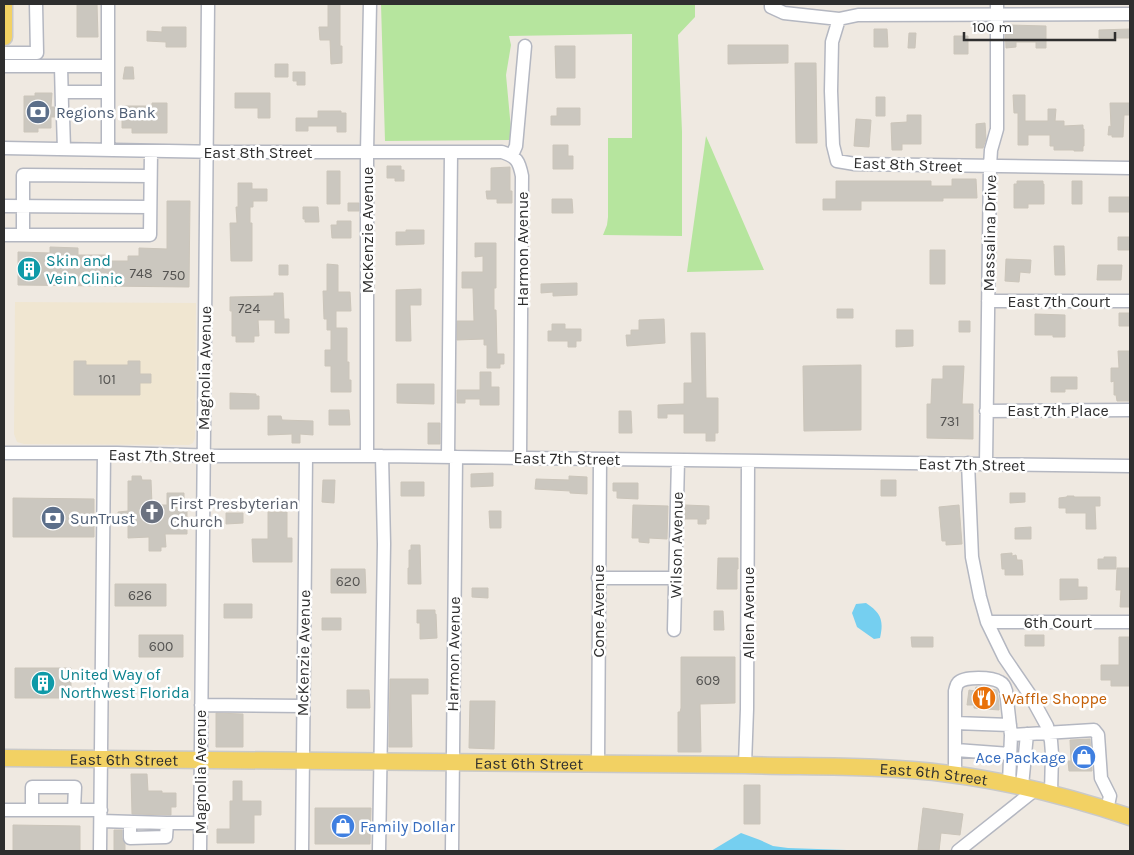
<svg xmlns="http://www.w3.org/2000/svg" width="1134" height="855" font-family="Karla,sans-serif">
	<rect width="100%" height="100%" fill="#efe9e1"/>
	<path fill="#f0e6d1" d="M15 302 196 303 195 438 193 443 189 445 24 444 17 442 14 434Z"/>
	<path fill="#b6e59e" d="M381 4H695V17L678 35 682 132V236L603 235 607 225 608 217V138H632V34L509 36 511 45 506 75 512 140 385 141Z
		M706 136 764 270 687 272Z"/>
	<path fill="#75cff0" d="M866 603C881 613 884 620 880 638L874 639 857 627 852 613 856 604Z
		M741 833 760 840 773 846 788 848 847 850 851 851H711Z"/>
	<path fill="#cbc7bf" stroke="#cbc5ba" d="M77 4H97L98 37H77Z
		M328 4H340V46H342V63L331 64 330 40H320L319 27H328Z
		M1009 25 1046 26V48H1036V42H1016V47L1006 48 1005 28H1009Z
		M162 27H186V47H166V42L147 41V31L162 32Z
		M874 29H887L888 47H874Z
		M1130 29V38H1099V30Z
		M909 33H916L915 48H908Z
		M954 36H968V54H954Z
		M728 45H788V63L728 64Z
		M555 46H575V78H556Z
		M795 63H816L817 143H796Z
		M275 64H288V77H275Z
		M125 67H133L134 79H123Z
		M293 72H305V85H297V81H293Z
		M35 93H52L51 107H54L56 113 55 117H51V128H38V132H24V96H35Z
		M235 93H270V118H258V108H235Z
		M1013 95H1025V121H1048V109H1056L1055 121H1064V126L1083 125V129H1084V146H1083V151H1074V150H1054V146H1050V135H1028V145H1018V113H1014Z
		M876 97H885V116H876Z
		M152 103H167V133H132V128H122V106H152Z
		M1110 103H1130V115H1124L1123 137H1112V135H1108L1109 126 1111 127Z
		M557 108H580V125H551V116H557Z
		M318 111H341V113H346V132H337V126H308V131H296V118H318Z
		M907 115H921V144H902V150H892L891 123 907 122Z
		M856 119 871 120 869 147 854 146Z
		M985 123 986 139 983 148H976V124Z
		M553 145H568V156H573V169H553Z
		M387 166H401V170H404V181H395V178H387Z
		M510 167V191H512V203H497V199H487L486 191H491V168Z
		M327 171H340V204H327Z
		M952 179H976L977 198H943V201H861V210H823V199H836V181H931V186H952Z
		M1017 181H1043V184H1044V204H1028V208H1014V184H1017Z
		M1072 181H1082V204H1072Z
		M238 183H252V189H267V201H253V207H250V223H252V261H231L230 223H237L236 207H238Z
		M1109 197H1130V212H1109Z
		M552 199H572L573 213H552Z
		M167 201H190L189 287 18 285V252L50 253V247L78 248V255H106V261H128V256H139V248L167 249Z
		M348 203H359V211H348Z
		M303 207H318L319 222H305V219H303Z
		M337 221H351V238H332L331 225H337Z
		M406 230H424V244L396 245V232H406Z
		M1118 237H1130V250H1118Z
		M475 243H496V288H494V310H496L497 354H504V364H500V368H487V345H484V339L457 340V321H474L473 288H462V272H483V256L475 257Z
		M1054 246H1064L1065 275H1055Z
		M930 250H945V284H930Z
		M1006 259 1031 260 1030 273 1020 272 1019 282 1005 281Z
		M327 264 338 265V292H350L351 311H336V328H347V362H349V380H351V392H331V366H325V350H331V330H327V319H324L323 291H327Z
		M279 265H288V275H279Z
		M1098 265H1122L1121 280H1097Z
		M577 283V295L553 296V292L541 293V284Z
		M421 289V305H410L411 341H396V290Z
		M274 293H283L284 319H289V333H275V320H258L259 336H254V342H236V336H232V311H230V297L274 296Z
		M837 309H853V318H837Z
		M1119 313H1130V326H1119Z
		M1035 314 1065 315V337H1053V335H1035Z
		M664 319 665 343 627 346 626 335H631V330H639V320Z
		M959 321H970V332H959Z
		M552 324H565V329H581V341H576V347H568V341H548V331H552Z
		M896 330H913V346L896 347Z
		M691 333H705L706 398H718V433H715V441H706V433H684V414H667V418H658V405L684 404V383H692Z
		M1118 351H1130V364H1129L1130 401H1117L1116 395H1114V381L1111 382V368H1119Z
		M74 361H86V365H128V361H140V374H151V383H140V395H74Z
		M861 365V430L804 431 803 366Z
		M943 366H964L962 404H973V439L927 438V404H931L932 379H943Z
		M480 372H491V387H499V405H480V399H465V403H457V390H480Z
		M1051 377H1077V389H1065V392H1051Z
		M397 384H434V404L397 403Z
		M230 393 256 394V396H259V409H230Z
		M329 410H349L350 425H329Z
		M619 411H631L632 433H619Z
		M268 416H281L282 420 313 421V435L300 434V443H292V434L268 435Z
		M428 423H440V444H428Z
		M493 473V486L471 487V474Z
		M132 476H141L142 480H151L152 505H167V493H184V505H187V534H165L166 547H161V551H149V537L128 538V523H118V512L128 511V481H132Z
		M569 476 587 477V494L570 493V491L535 489 536 479 569 480Z
		M323 480H335L334 503 322 502Z
		M881 480H896V496H881Z
		M401 482H424V496H401Z
		M613 483H638V499L617 498V491H613Z
		M1010 493H1025V502L1010 503Z
		M1067 496H1074V497H1100V506H1095L1096 529H1086V513H1066V508H1059V498L1067 497Z
		M13 498 94 499V537H13Z
		M633 505 668 506 667 539 649 538V543L639 542V538H632Z
		M685 505 709 506V519H706V524H698V519H685Z
		M959 505 962 544 946 545V541H942L939 507Z
		M489 511H501V528H490Z
		M268 512H287V538H292V562H253L252 539H268Z
		M226 513H243V523L226 524Z
		M1031 527V539H1015V528Z
		M411 545H420L421 584H408V568H409V550H411Z
		M1012 553V556L1016 555 1017 560H1022L1023 575H1005V569H1002L1001 554Z
		M1104 557H1116V569H1098V559H1104Z
		M718 558H738V569H737V589H717Z
		M1117 568H1130V607H1120L1121 590H1116Z
		M331 569H365L366 593H331Z
		M1060 579H1078V587H1087V599L1060 600Z
		M115 584H166V606H115Z
		M472 588H488V598L472 597Z
		M224 604H252V618H224Z
		M417 610H435V614H436L437 638 420 639V623H417Z
		M714 611H723L724 630H714Z
		M322 618H341V630H322Z
		M139 635H183V657H139Z
		M1025 635H1044V646H1025Z
		M911 637H933V647H912Z
		M1119 637H1130V686H1111V680H1101V665H1119Z
		M681 657H735V703L700 704 701 752H678V712H680L681 708Z
		M15 668H71V698H15Z
		M390 679H428V694H411L412 747H389Z
		M976 687 997 690 999 705V710L974 708V705H967L969 690 975 691Z
		M347 690H369L370 708H347Z
		M470 701H495L494 749 469 748Z
		M216 713 243 714V747H216Z
		M1090 739 1092 771H1069L1068 761H1071L1070 740Z
		M131 774H147L148 791H162V793H176V807H171V815L132 814Z
		M233 781H242V801H261V815H254V843H217V829H230V801H233Z
		M744 785H760V824H744Z
		M315 808H371L370 844H315Z
		M923 808 963 814 960 835 941 833 939 851 918 850Z
		M13 825 80 826V851H13Z
		M114 830H122V838L125 844V851H114Z"/>
	<g fill="none" stroke-linecap="round" stroke-linejoin="round">
		<g stroke="#b4b7c1" stroke-width="15">
			<path id="minor" d="M771 4V7L784 13 839 19 858 15 1130 14
				M839 19 832 42 831 91 833 145 837 161 855 164 1130 168
				M4 53H37L36 4
				M4 66H108
				M61 66 62 107
				M62 92H108
				M63 117 64 149
				M4 148 222 152H502C517 157 519 161 522 176L520 458
				M108 150V4
				M512 155 516 146 525 46
				M4 206 150 207
				M4 235H150L151 151
				M23 235V175L150 176
				M988 301H1130
				M986 411 1130 410
				M4 453H117L221 456H382L1130 466
				M367 456V152L370 4
				M448 457 451 153
				M968 463 972 557 980 597 987 622 1004 657 1030 695 1047 726 1051 741 1052 754 1051 793
				M986 463 990 166 991 150 997 129V4
				M598 578H675
				M987 622H1130
				M674 630 678 460
				M201 705 303 706
				M955 723 1010 725
				M1011 735 1094 730 1098 735 1101 778 1110 796 1107 810
				M956 750 1010 754
				M598 764 600 459
				M745 765 747 709 748 461
				M955 775V691C956 688 956 685 958 683 964 676 992 677 1000 682 1004 684 1005 687 1006 691L1011 735 1009 783
				M1022 786 1027 734
				M4 810H101
				M32 810V787H75L74 810
				M101 821 167 823H200
				M130 822V838L166 837 167 823
				M100 851 104 453
				M200 851 208 4
				M302 851 306 456
				M379 851 384 544 382 456
				M452 851 456 457
				M958 851 1036 789"/>
		</g>
		<g stroke="#c9c9c9" stroke-width="19">
			<g id="major">
				<path d="M4 37V4"/>
				<path id="s1" d="M4 758 745 765C813 767 882 765 950 774 1013 782 1070 797 1130 817"/>
			</g>
		</g>
		<use href="#minor" stroke="#fff" stroke-width="12"/>
		<use href="#major" stroke="#f2d163" stroke-width="16"/>
	</g>
	<defs>
		<g id="bank-disc" transform="scale(1.25)"><circle r="9.5" fill="#5c6f8a" stroke="#fff"/><path d="M-6-4H6V4H-6ZM0-2.3a2.3 2.3 0 1 0 0 4.6a2.3 2.3 0 1 0 0-4.6Z" fill="#fff"/></g>
		<g id="building-disc" transform="scale(1.25)"><circle r="9.5" fill="#0f9aa8" stroke="#fff"/><path d="M-4-6H4V6H1V3H-1V6H-4ZM-2.5-4.3h1.7v1.8h-1.7ZM.8-4.3h1.7v1.8H.8ZM-2.5-1h1.7V.8h-1.7ZM.8-1h1.7V.8H.8Z" fill="#fff"/></g>
		<g id="church-disc" transform="scale(1.25)"><circle r="9.5" fill="#6b7280" stroke="#fff"/><path d="M-1.2-6h2.4v3.5h3.3v2.4h-3.3V6h-2.4V-.1h-3.3v-2.4h3.3Z" fill="#fff"/></g>
		<g id="restaurant-disc" transform="scale(1.25)"><circle r="9.5" fill="#e8710a" stroke="#fff"/><path d="M-5-6h1v4h1v-4h1v4h1v-4h1v5L-1.5 .5V6h-2V.5L-5-1ZM5-6V6H3V1.5H1.5Q1.5-4 5-6Z" fill="#fff"/></g>
		<g id="shop-disc" transform="scale(1.25)"><circle r="9.5" fill="#3f7fe0" stroke="#fff"/><path d="M-5-2.5h2.3a2.7 3.5 0 0 1 5.4 0H5L5.5 6h-11ZM-1.5-2.5h3a1.5 2.3 0 0 0-3 0Z" fill="#fff"/></g>
	</defs>
	<g fill-rule="evenodd">
		<use href="#bank-disc" x="38" y="112"/>
		<use href="#building-disc" x="29" y="269"/>
		<use href="#church-disc" x="152" y="512"/>
		<use href="#bank-disc" x="53" y="518"/>
		<use href="#building-disc" x="43" y="683"/>
		<use href="#restaurant-disc" x="984" y="698"/>
		<use href="#shop-disc" x="1084" y="757"/>
		<use href="#shop-disc" x="343" y="826"/>
	</g>
	<g text-anchor="middle" stroke-width="5" stroke-linejoin="round" paint-order="stroke">
		<g font-size="14" fill="#555452">
			<text x="141" y="278">748</text>
			<text x="174" y="280">750</text>
			<text x="249" y="313">724</text>
			<text x="107" y="384">101</text>
			<text x="950" y="426">731</text>
			<text x="348" y="586">620</text>
			<text x="140" y="600">626</text>
			<text x="161" y="651">600</text>
			<text x="708" y="685">609</text>
		</g>
		<g font-size="16" fill="#4e5e75" stroke="#fff" text-anchor="start">
			<text x="56" y="118">Regions Bank</text>
			<text x="70" y="524">SunTrust</text>
		</g>
		<g font-size="16" fill="#2e2e2e" stroke="#fff">
			<text x="258" y="158">East 8th Street</text>
			<text transform="translate(908 164) rotate(2)" y="6">East 8th Street</text>
			<text transform="translate(367 230) rotate(-90)" y="6">McKenzie Avenue</text>
			<text transform="translate(989 233) rotate(-89)" y="6">Massalina Drive</text>
			<text transform="translate(522 249) rotate(-90)" y="6">Harmon Avenue</text>
			<text x="1059" y="307">East 7th Court</text>
			<text transform="translate(204 368) rotate(-89)" y="6">Magnolia Avenue</text>
			<text x="1058" y="416">East 7th Place</text>
			<text transform="translate(162 455) rotate(1)" y="6">East 7th Street</text>
			<text transform="translate(567 458) rotate(1)" y="6">East 7th Street</text>
			<text transform="translate(972 464) rotate(1)" y="6">East 7th Street</text>
			<text transform="translate(676 545) rotate(-89)" y="6">Wilson Avenue</text>
			<text transform="translate(598 611) rotate(-90)" y="6">Cone Avenue</text>
			<text transform="translate(748 613) rotate(-90)" y="6">Allen Avenue</text>
			<text x="1058" y="628">6th Court</text>
			<text transform="translate(303 653) rotate(-89)" y="6">McKenzie Avenue</text>
			<text transform="translate(453 654) rotate(-89)" y="6">Harmon Avenue</text>
			<text dy="6" stroke="none"><textPath href="#s1" startOffset="120">East 6th Street</textPath></text>
			<text dy="6" stroke="none"><textPath href="#s1" startOffset="525">East 6th Street</textPath></text>
			<text transform="translate(200 772) rotate(-90)" y="6">Magnolia Avenue</text>
			<text dy="6" stroke="none"><textPath href="#s1" startOffset="930">East 6th Street</textPath></text>
		</g>
		<g font-size="16" fill="#0d838f" stroke="#fff" text-anchor="start">
			<text x="46" y="266">Skin and<tspan x="46" dy="18">Vein Clinic</tspan></text>
			<text x="60" y="680">United Way of<tspan x="60" dy="18">Northwest Florida</tspan></text>
		</g>
		<g font-size="16" fill="#5b616d" stroke="#fff" text-anchor="start">
			<text x="170" y="509">First Presbyterian<tspan x="170" dy="18">Church</tspan></text>
		</g>
		<g font-size="16" fill="#c56008" stroke="#fff" text-anchor="start">
			<text x="1002" y="704">Waffle Shoppe</text>
		</g>
		<g font-size="16" fill="#366cbe" stroke="#fff" text-anchor="end">
			<text x="1066" y="763">Ace Package</text>
			<text x="360" y="832" text-anchor="start">Family Dollar</text>
		</g>
	</g>
	<rect width="1134" height="855" fill="none" stroke="#2e2e2e" stroke-width="10"/>
	<path d="M964 32v8h151v-8" fill="none" stroke="#2e2e2e" stroke-width="2.5"/>
	<text x="972" y="32" font-size="15" fill="#2e2e2e" stroke="#ffffff" stroke-width="4" paint-order="stroke">100 m</text>
</svg>
